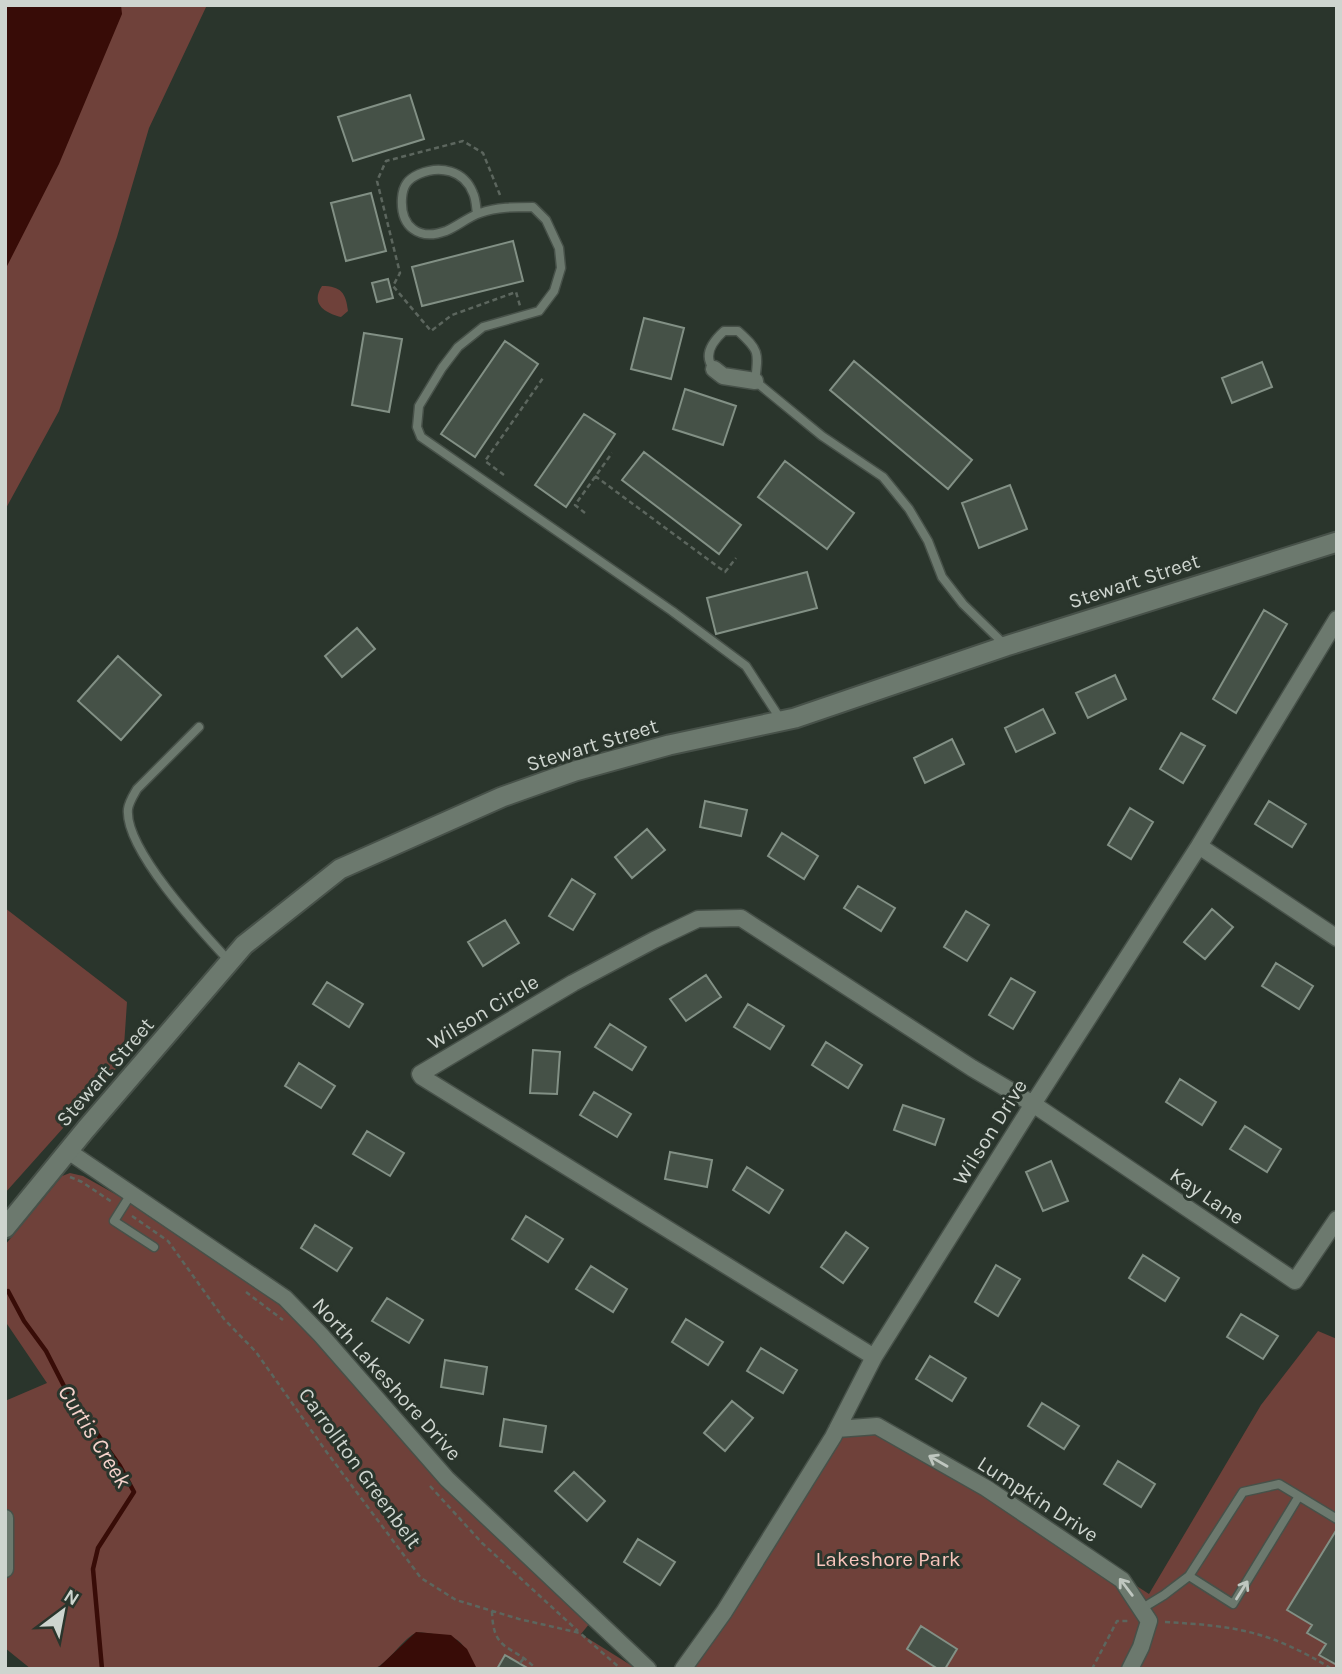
<svg xmlns="http://www.w3.org/2000/svg" width="1342" height="1674" font-family="Karla,sans-serif">
	<rect width="100%" height="100%" fill="#2a352c"/>
	<path fill="#6f413a" d="M5 5H207L149 128 117 237 59 411 5 510Z
		M322 286C341 286 346 293 348 311L341 317C325 313 310 304 322 286Z
		M5 908 127 1002 123 1061 5 1193Z
		M70 1173 83 1176 206 1245 285 1298 447 1479 594 1618 581 1634 637 1669H477C459 1645 469 1638 433 1634 426 1633 418 1631 412 1635 398 1645 390 1661 374 1669H31L5 1648V1401L47 1383 5 1321V1245L62 1176Z
		M1318 1331 1337 1339V1669H682L837 1429 877 1426 986 1488 1149 1594 1261 1405Z"/>
	<path fill="#380c07" d="M5 5H121L122 14 59 164 5 270Z
		M416 1632 451 1635 467 1649 477 1669H374L380 1666Z"/>
	<g fill="none" stroke-linecap="round" stroke-linejoin="round">
		<path stroke="#380c07" stroke-width="4.5" d="M8 1291 24 1321 46 1351 66 1390 120 1466 134 1492 98 1548 93 1569 102 1669"/>
	</g>
	<path fill="#455147" stroke="#829085" stroke-width="2" d="M410 95 424 139 353 161 338 117Z
		M371 193 386 251 346 261 331 203Z
		M513 241 523 281 422 306 412 267Z
		M388 279 393 298 377 302 372 283Z
		M644 318 684 328 671 379 631 369Z
		M364 333 402 339 389 412 352 405Z
		M505 341 538 364 475 457 441 434Z
		M854 361 972 460 948 489 830 390Z
		M1262 362 1272 387 1232 403 1222 378Z
		M685 389 736 406 723 445 673 429Z
		M584 414 615 434 566 507 535 485Z
		M644 452 741 525 719 554 622 480Z
		M785 461 854 513 827 549 758 497Z
		M1010 485 1027 529 979 548 962 503Z
		M807 572 817 608 716 634 707 598Z
		M1264 610 1287 624 1236 713 1213 699Z
		M357 628 375 649 342 677 325 656Z
		M118 656 161 695 121 740 78 701Z
		M1115 675 1126 699 1088 718 1076 693Z
		M1043 709 1055 733 1016 752 1005 728Z
		M1181 733 1205 746 1183 783 1160 769Z
		M952 739 964 764 925 783 914 758Z
		M705 801 747 810 741 836 700 827Z
		M1269 801 1306 824 1292 847 1255 824Z
		M1130 808 1153 822 1131 859 1108 845Z
		M647 829 665 850 632 878 615 857Z
		M782 833 818 856 804 879 768 856Z
		M572 879 595 894 573 930 549 916Z
		M858 886 895 908 881 931 844 908Z
		M1212 909 1233 927 1205 959 1184 942Z
		M966 911 989 925 967 961 944 947Z
		M505 920 519 943 483 966 468 942Z
		M1276 963 1313 986 1299 1009 1262 986Z
		M706 975 721 997 686 1021 670 999Z
		M1011 978 1035 992 1013 1029 989 1015Z
		M327 982 363 1004 349 1027 313 1004Z
		M748 1004 784 1026 770 1049 734 1027Z
		M610 1024 646 1047 632 1070 595 1047Z
		M826 1042 862 1065 848 1088 812 1065Z
		M533 1050 560 1052 557 1094 530 1093Z
		M299 1063 335 1086 321 1108 285 1086Z
		M1180 1079 1216 1102 1202 1125 1166 1102Z
		M594 1092 631 1114 617 1137 580 1115Z
		M903 1105 944 1119 935 1145 894 1130Z
		M1245 1126 1281 1149 1267 1172 1230 1149Z
		M367 1131 404 1153 390 1176 353 1154Z
		M670 1152 712 1160 707 1187 665 1179Z
		M1051 1161 1068 1201 1043 1211 1026 1172Z
		M747 1167 783 1190 769 1213 733 1190Z
		M526 1216 563 1239 548 1262 512 1239Z
		M315 1225 352 1248 337 1271 301 1248Z
		M846 1232 868 1248 843 1283 821 1267Z
		M1143 1255 1179 1278 1165 1301 1129 1278Z
		M996 1265 1020 1279 998 1316 975 1302Z
		M591 1266 627 1289 613 1312 576 1289Z
		M387 1298 423 1320 409 1343 372 1321Z
		M1241 1314 1278 1336 1263 1359 1227 1337Z
		M686 1319 723 1342 708 1365 672 1342Z
		M761 1348 797 1370 783 1393 747 1371Z
		M930 1356 966 1378 952 1401 916 1379Z
		M445 1360 487 1367 483 1394 441 1387Z
		M732 1401 753 1418 725 1451 704 1433Z
		M1042 1403 1079 1426 1064 1449 1028 1426Z
		M504 1419 546 1426 542 1452 500 1446Z
		M1118 1461 1155 1484 1141 1507 1104 1484Z
		M574 1472 605 1501 587 1521 555 1491Z
		M1337 1529V1665L1319 1655 1326 1644 1307 1633 1312 1625 1287 1610Z
		M638 1539 675 1562 660 1585 624 1562Z
		M921 1626 957 1649 945 1669H938L907 1649Z
		M505 1655 529 1669H497Z"/>
	<g fill="none" stroke-linecap="round" stroke-linejoin="round">
		<g stroke="#475149" stroke-width="11">
			<path id="service" d="M477 214C476 207 476 199 473 193 464 170 440 165 419 174 408 179 403 185 402 198 400 227 419 241 446 231 458 226 468 217 480 213 497 207 515 207 533 207L546 220 559 248 561 268 554 291 539 311 483 327 458 347 442 368 419 406 417 427 421 437 672 611 746 666 781 720
				M714 369C702 355 713 341 724 331H738C759 350 759 352 755 381L822 436 883 477 909 509 928 541 942 577 963 604 1004 644
				M199 727 137 789C133 796 129 802 128 809 124 849 203 933 230 962
				M131 1194 114 1221 154 1247
				M1189 1576 1233 1604 1299 1496
				M1141 1609 1164 1595 1189 1576 1243 1492 1279 1484 1337 1519"/>
		</g>
		<g stroke="#475149" stroke-width="19">
			<path id="minor" d="M714 369 723 376 755 381
				M1199 846 1337 938
				M68 1151 285 1298 321 1335 447 1479 648 1669
				M874 1357 422 1077 420 1074 573 983 654 940 698 919 741 918 972 1068 1033 1104 1295 1281 1337 1219
				M837 1429 877 1426 986 1488 1122 1580 1149 1621 1141 1647 1130 1669
				M5 1518V1569
				M683 1669 724 1612 833 1437 874 1357 1033 1104 1199 846 1337 619"/>
		</g>
		<g stroke="#475149" stroke-width="23">
			<path id="tertiary" d="M5 1228 86 1129 244 945 340 869 502 797 575 771 669 745 795 718 1006 646 1337 542"/>
		</g>
		<path stroke="#5c665e" stroke-width="2.5" stroke-dasharray="5 3.5" stroke-linecap="butt" d="M500 195 483 153 463 141 386 161 377 181 400 273 393 286 431 331 452 315 516 292 520 306
			M504 475 485 461 543 378
			M595 476 725 572 736 558
			M585 513 575 505 612 453
			M70 1177 82 1182 112 1202
			M132 1216 168 1241 224 1319 256 1352 328 1454 421 1578 456 1600 519 1619 580 1633 621 1669
			M246 1292 283 1320
			M430 1486 482 1543 578 1631
			M492 1611C493 1654 512 1643 536 1669
			M1165 1622C1236 1626 1270 1631 1332 1669
			M520 1663 524 1658
			M1092 1669 1117 1621H1130"/>
		<use href="#service" stroke="#6c796e" stroke-width="8"/>
		<use href="#minor" stroke="#6c796e" stroke-width="16"/>
		<use href="#tertiary" stroke="#6c796e" stroke-width="19"/>
	</g>
	<defs><path id="oneway-shaft" d="M-6 0H5M1.5-3L5.5 0L1.5 3" fill="none" stroke-width="1.6" stroke-linecap="round" stroke-linejoin="round" transform="scale(1.75)"/></defs>
	<g stroke="#bfc7c0">
		<use href="#oneway-shaft" transform="translate(938 1461) rotate(-150)"/>
		<use href="#oneway-shaft" transform="translate(1126 1587) rotate(-127)"/>
		<use href="#oneway-shaft" transform="translate(1242 1590) rotate(-58)"/>
	</g>
	<g text-anchor="middle" stroke-width="6" stroke-linejoin="round" paint-order="stroke">
		<g font-size="21" fill="#ced5cf" stroke="#2a352c">
			<text transform="translate(1134 581) rotate(-18)" y="7">Stewart Street</text>
			<text transform="translate(592 745) rotate(-17)" y="7">Stewart Street</text>
			<text transform="translate(483 1012) rotate(-31)" y="7">Wilson Circle</text>
			<text transform="translate(105 1072) rotate(-49)" y="7">Stewart Street</text>
			<text transform="translate(990 1132) rotate(-58)" y="7">Wilson Drive</text>
			<text transform="translate(1207 1196) rotate(34)" y="7">Kay Lane</text>
			<text transform="translate(387 1379) rotate(48)" y="7">North Lakeshore Drive</text>
			<text transform="translate(360 1468) rotate(54)" y="7">Carrollton Greenbelt</text>
			<text transform="translate(1038 1499) rotate(33)" y="7">Lumpkin Drive</text>
		</g>
		<g font-size="21" fill="#f9c5bc" stroke="#2a352c">
			<text x="888" y="1566">Lakeshore Park</text>
		</g>
		<g font-size="23" font-style="italic" fill="#f6d3cc" stroke="#2a352c">
			<text transform="translate(95 1436) rotate(58)" y="8">Curtis Creek</text>
		</g>
	</g>
	<rect width="1342" height="1674" fill="none" stroke="#ced5cf" stroke-width="14"/>
	<g transform="translate(63 1611) rotate(32)" stroke="#2a352c" stroke-width="5" paint-order="stroke">
	<path d="M0-5L12 26L0 18L-12 26Z" fill="#ced5cf"/>
	<text y="-10" font-size="19" font-weight="bold" text-anchor="middle" fill="#ced5cf">N</text>
	</g>
</svg>
